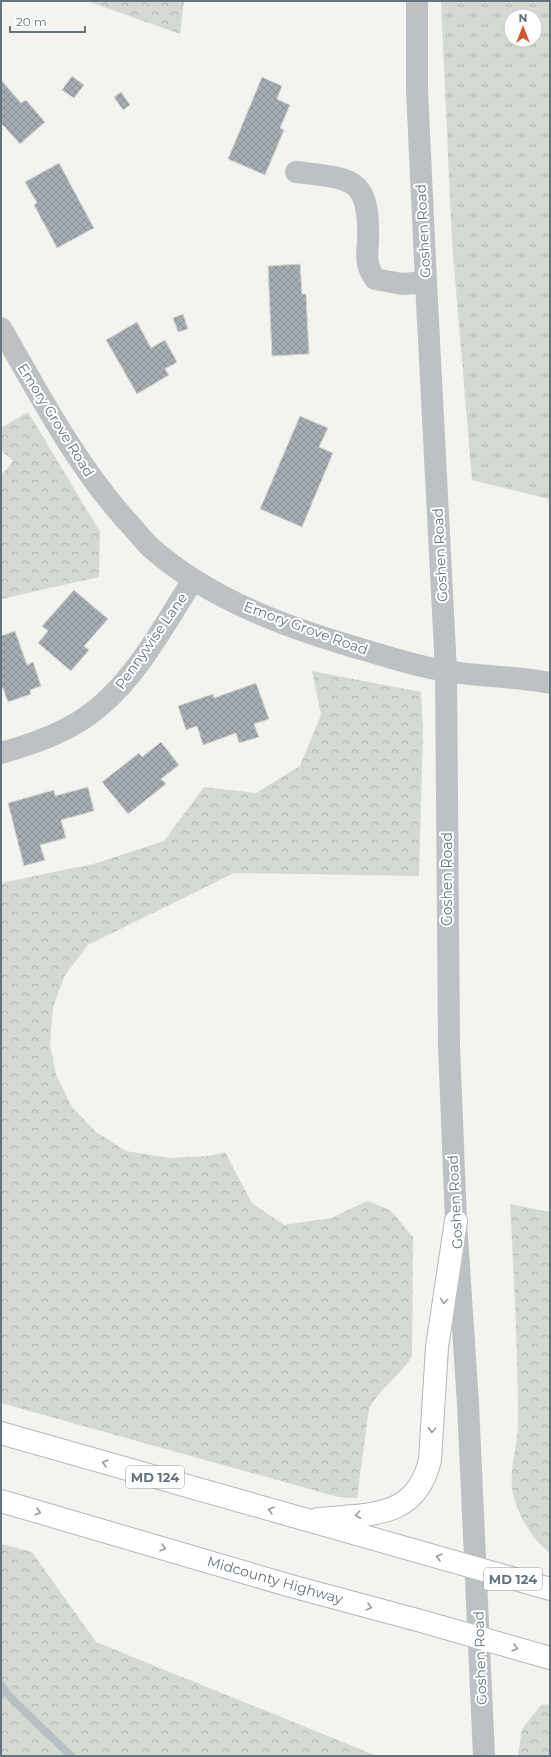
<svg xmlns="http://www.w3.org/2000/svg" width="551" height="1757" font-family="Montserrat,sans-serif">
	<defs>
		<pattern id="grass-tufts" width="24" height="20" patternUnits="userSpaceOnUse"><rect width="24" height="20" fill="#d4dad1"/><path d="M3 7l-1-3M5 7V3M7 7l1-3M15 17l-1-3M17 17v-4M19 17l1-3" fill="none" stroke="#b0b5af"/></pattern>
		<pattern id="forest-crowns" width="20" height="18" patternUnits="userSpaceOnUse"><rect width="20" height="18" fill="#d4dad1"/><path d="M2 6a3 3 0 1 1 6 0M12 15a3 3 0 1 1 6 0" fill="none" stroke="#b0b5af"/></pattern>
		<pattern id="building-cross-hatch" width="8" height="8" patternUnits="userSpaceOnUse"><rect width="8" height="8" fill="#a6adb2"/><path d="M0 0l8 8M0 8l8-8" fill="none" stroke="#8b9196"/></pattern>
	</defs>
	<rect width="100%" height="100%" fill="#f3f4f0"/>
	<path fill="url(#grass-tufts)" fill-rule="evenodd" d="M441 1H550L549 499 472 480 452 242ZM511 16H535V40H511Z"/>
	<path fill="url(#forest-crowns)" d="M87 1H184L180 34Z
		M28 412 100 532 99 577 1 599V476L13 461 1 450V428Z
		M312 671 421 692 423 731 419 876 234 873 88 945 65 975 53 1007 50 1044 56 1075 72 1107 96 1132 126 1151 169 1158 209 1156 225 1152 252 1203 284 1225 331 1218 367 1201 390 1210 413 1237 412 1357C400 1375 381 1388 369 1408L357 1498 338 1497 1 1403V883L93 864 164 841 204 787 256 793 300 766 321 715Z
		M510 1204 550 1212V1553C532 1539 521 1520 514 1498 507 1473 518 1447 518 1423 518 1350 514 1277 510 1204Z
		M1 1544 32 1552 96 1642 377 1756H1Z
		M550 1704V1756H518L522 1729 541 1705Z"/>
	<g fill="none" stroke-linecap="round" stroke-linejoin="round">
		<path stroke="#b7c1c5" stroke-width="8" d="M1 1685 9 1696 71 1756"/>
	</g>
	<path fill="url(#building-cross-hatch)" stroke="#d5d5d3" d="M72 76 84 85 74 98 62 90Z
		M262 77 282 86 277 99 290 105 280 128 284 130 265 175 228 159Z
		M1 80 21 103 26 100 45 122 20 144 3 125 1 127Z
		M121 92 130 105 123 110 114 97Z
		M59 163 94 228 57 248 34 205 37 203 25 182Z
		M300 264 302 294H306L309 354 272 356 268 266Z
		M183 314 188 329 178 332 173 318Z
		M137 322 151 348 165 340 177 362 165 369 169 375 137 394 106 340Z
		M300 416 328 428 319 447 333 453 302 527 260 509Z
		M74 590 108 619 84 646 89 650 71 671 38 643 48 631 42 626Z
		M15 631 27 665 33 662 41 686 30 690 31 694 8 702 3 688 1 689V636Z
		M256 683 269 719 254 724 259 737 239 743 236 733 203 745 197 726 186 730 178 706 213 694 214 698Z
		M161 742 179 765 161 779 166 784 128 814 102 782 139 753 142 757Z
		M88 787 94 811 61 820 66 838 40 845 45 860 24 866 8 803 54 790 55 796Z"/>
	<g fill="none" stroke-linecap="round" stroke-linejoin="round">
		<g stroke="#b3b6b9" stroke-width="24">
			<path id="major" d="M1 1433 550 1589
				M1 1501 291 1586 421 1621 550 1658
				M318 1519C368 1514 416 1520 430 1460L437 1347 456 1221"/>
		</g>
		<path stroke="#bdc1c4" stroke-width="22" d="M417 1V90L426 282 446 671 449 1046 456 1221 468 1404 484 1756
			M296 172C352 179 370 176 368 241 367 259 365 263 375 279L402 284 426 282
			M1 328C39 394 74 461 124 518 133 527 141 538 150 547 211 601 291 629 368 651 394 659 420 667 446 671 481 677 515 676 550 683
			M1 753C36 743 71 731 99 707 138 675 166 622 193 580"/>
		<use href="#major" stroke="#fff" stroke-width="22"/>
	</g>
	<defs><path id="oneway-chevron" d="M-2-3.5L2.5 0L-2 3.5" fill="none" stroke-width="1.6" stroke-linecap="round" stroke-linejoin="round"/></defs>
	<g stroke="#939da5">
		<use href="#oneway-chevron" transform="translate(444 1301) rotate(98)"/>
		<use href="#oneway-chevron" transform="translate(432 1430) rotate(94)"/>
		<use href="#oneway-chevron" transform="translate(105 1463) rotate(-164)"/>
		<use href="#oneway-chevron" transform="translate(271 1510) rotate(-164)"/>
		<use href="#oneway-chevron" transform="translate(38 1512) rotate(16)"/>
		<use href="#oneway-chevron" transform="translate(358 1515) rotate(173)"/>
		<use href="#oneway-chevron" transform="translate(163 1548) rotate(16)"/>
		<use href="#oneway-chevron" transform="translate(439 1557) rotate(-164)"/>
		<use href="#oneway-chevron" transform="translate(369 1607) rotate(15)"/>
		<use href="#oneway-chevron" transform="translate(515 1648) rotate(17)"/>
	</g>
	<g text-anchor="middle" stroke-width="4" stroke-linejoin="round" paint-order="stroke">
		<g fill="#fff" stroke="#939da5" stroke-width="1">
			<rect x="126" y="1466" width="58" height="22" rx="3"/>
			<rect x="484" y="1568" width="58" height="22" rx="3"/>
		</g>
		<g font-size="13" font-weight="bold" fill="#65737e">
			<text x="155" y="1482">MD 124</text>
			<text x="513" y="1584">MD 124</text>
		</g>
		<g font-size="14" fill="#65737e" stroke="#fff">
			<text transform="translate(423 231) rotate(-93)" y="5">Goshen Road</text>
			<text transform="translate(56 420) rotate(58)" y="5">Emory Grove Road</text>
			<text transform="translate(440 555) rotate(-93)" y="5">Goshen Road</text>
			<text transform="translate(306 628) rotate(20)" y="5">Emory Grove Road</text>
			<text transform="translate(151 641) rotate(-55)" y="5">Pennywise Lane</text>
			<text transform="translate(447 879) rotate(-90)" y="5">Goshen Road</text>
			<text transform="translate(455 1202) rotate(-93)" y="5">Goshen Road</text>
			<text transform="translate(275 1580) rotate(16)" y="5">Midcounty Highway</text>
			<text transform="translate(480 1658) rotate(-92)" y="5">Goshen Road</text>
		</g>
	</g>
	<rect width="551" height="1757" fill="none" stroke="#65737e" stroke-width="4"/>
	<g transform="translate(523 28)"><circle r="19" fill="#ffffff" stroke="#c1c7cb"/>
	<path d="M0-3L7 15L0 10L-7 15Z" fill="#d25932"/>
	<text y="-6" font-size="11" font-weight="bold" text-anchor="middle" fill="#65737e">N</text>
	</g>
	<path d="M10 26v6h75v-6" fill="none" stroke="#65737e" stroke-width="2"/>
	<text x="16" y="26" font-size="12" fill="#65737e" stroke="#ffffff" stroke-width="3" paint-order="stroke">20 m</text>
</svg>
